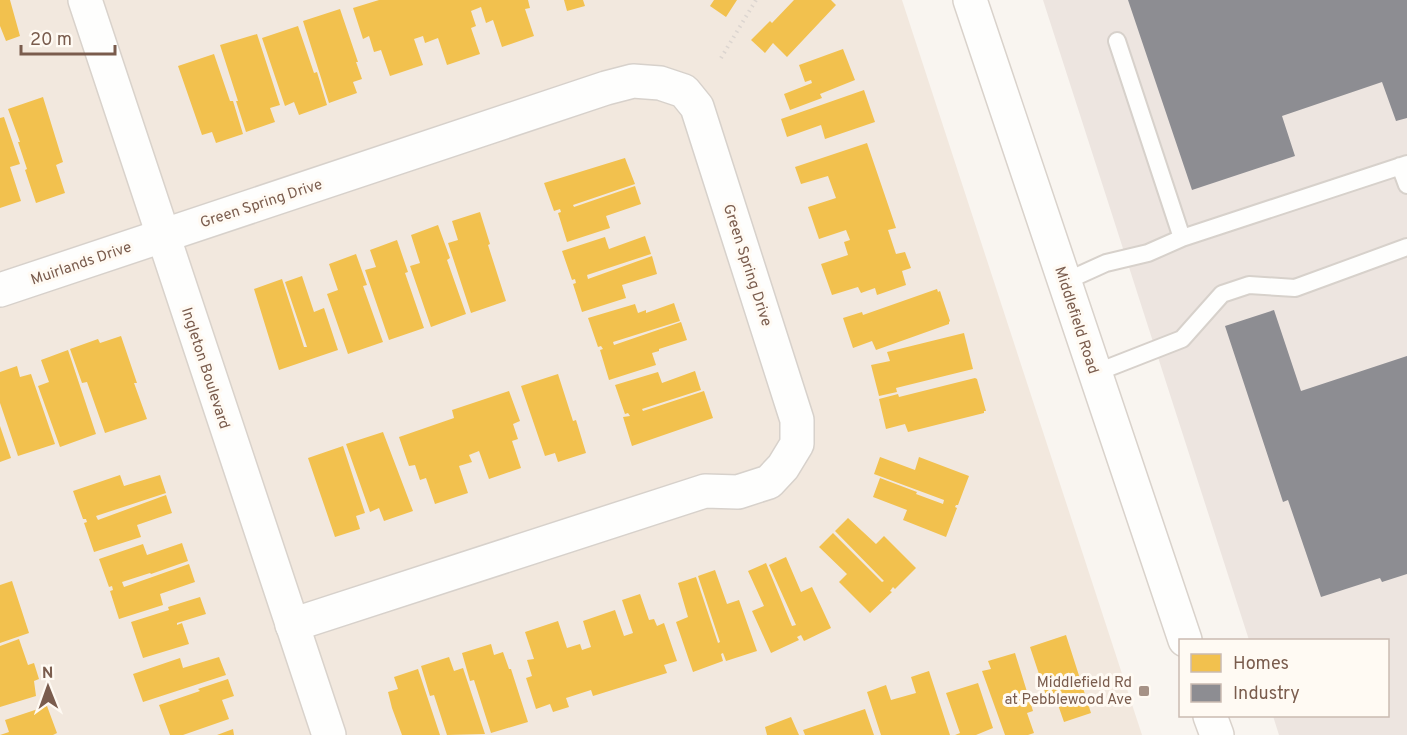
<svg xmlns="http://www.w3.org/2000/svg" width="1407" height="735" font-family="Overpass,sans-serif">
	<rect width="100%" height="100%" fill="#f9f5f0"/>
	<path fill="#f2e8de" d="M0 0H902L1142 735H0Z"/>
	<path fill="#ede5e0" d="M1043 0H1407V735H1279L1273 716H1388V640H1249Z"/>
	<path fill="#f2c14e" d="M0 0H10L20 36 6 41 0 26Z
		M379 0H528L530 8 525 9 534 36 502 47 493 20 486 23 481 7 471 11 476 26 471 28 480 54 447 65 438 38 425 43 423 36 414 39 423 65 390 76 381 50 374 52 369 36 363 39 353 8Z
		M564 0H583L585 6 567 11Z
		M714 0H737L726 17 710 6Z
		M794 0H831L836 5 787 57 773 43 765 53 751 40 770 21 772 23Z
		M340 9 358 62H356L362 79 353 82 357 93 329 103 303 21Z
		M298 26 314 73 317 72 327 105 299 115 294 102 285 106 262 38Z
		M257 34 280 105 270 108 275 122 246 132 236 101H238L220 45Z
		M843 49 855 80 820 94 822 98 790 110 784 94 812 83 811 80 805 82 799 65Z
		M214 54 230 101H233L243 134 216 143 212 132 202 135 178 66Z
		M864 90 875 122 825 139 821 125 787 137 781 119Z
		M43 97 63 162 56 165 65 193 36 203 25 170 27 169 18 142H20L8 109Z
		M4 117 20 164 10 167 21 201 0 208V118Z
		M867 143 896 228 888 230 896 254 905 252 911 268 902 271 906 285 877 295 875 288 861 293 858 287 832 295 821 264 848 255 844 242 850 240 846 230 819 239 808 207 836 198 828 176 801 184 795 167Z
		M625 158 635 184 573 205 574 207 635 186 641 204 606 216 610 228 567 242 558 213 561 212 560 209 554 211 544 183Z
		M480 212 490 244 488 245 506 301 471 313 448 243 458 240 452 221Z
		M438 225 450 258 447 260 466 314 431 327 410 266 420 263 411 235Z
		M645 236 651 254 587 275 588 279 652 256 657 274 622 285 626 298 582 312 573 284 576 283 575 279 572 280 562 251 605 237 609 249Z
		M397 240 408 272 405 273 424 328 389 340 365 270 376 267 370 250Z
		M356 254 367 285 363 286 383 342 348 354 327 294 338 290 329 264Z
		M302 276 314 312 324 308 338 350 279 370 254 289 282 279 304 347H307L285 282Z
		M937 289 938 292 940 291 950 321 949 322V324L876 350 872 341 853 348 843 318 862 312 863 315Z
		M674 303 680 321 613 342 614 345 681 322 687 340 659 349V351L652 353 656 365 609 380 600 350 603 349 601 346 598 347 588 318 635 304 638 313 646 310V313Z
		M964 333 973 369 896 388 897 392 879 396 871 365 890 361 887 352Z
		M121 336 137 383H134L147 419 105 433 87 382 82 383 70 349 98 339 100 343Z
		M68 350 96 434 60 447 38 386 49 382 41 360Z
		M17 366 20 377 31 374 55 444 18 456 0 403V372Z
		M695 371 701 390 642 409 643 411 704 391 713 418 632 446 623 417 630 416 628 413 625 414 615 385 658 372 662 383Z
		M558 374 573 421 576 420 586 453 558 462 555 453 545 456 521 386Z
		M975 378 977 379 986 411H984V413L908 432 905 424 886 429 879 399 898 394 899 397Z
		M509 391 520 421 513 424 518 439 512 441 521 468 489 479 479 451 469 455 472 462 459 466 468 493 435 504 426 478 420 480 415 465 409 466 399 437 454 418 452 410Z
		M0 426 11 458 0 462Z
		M383 432 413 511 384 521 379 508 370 512 346 444Z
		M343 446 365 513 356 516 360 529 335 537 308 458Z
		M880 457 915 470 919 457 969 476 958 505H956L955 507 957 508 946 537 903 520 907 510 873 497 880 478 917 492 916 494 943 504 944 500 874 474Z
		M120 475 124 486 160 475 166 493 96 516 98 520 166 495 172 513 137 525 141 537 94 552 84 523 87 522 86 519H83L73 491Z
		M848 518 876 544 884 536 916 568 895 589 893 587 890 591 892 592 870 613 839 582 847 574 819 547 833 533 882 582 884 581 835 531Z
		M182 543 188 561 151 574 150 573 122 582 124 587 189 564 195 582 160 594 163 605 119 619 110 591 113 590 112 586 109 587 99 559 143 544 147 555Z
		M786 557 801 592 812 587 831 628 804 641 801 635 797 637 799 640 771 653 752 611 764 606 748 571 766 563 792 626 796 625 769 565Z
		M715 570 727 604 739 600 757 651 726 661 723 653 721 654 723 661 693 672 676 622 688 617 678 583 696 577 718 643 720 642 698 576Z
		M12 581 29 633 0 643V585Z
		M640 594 649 620 654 619 657 626 664 623 677 661 664 665 667 673 593 696 591 690 566 698 569 707 553 712 550 704 536 709 526 678 532 676 527 660 534 659 525 632 558 621 567 648 580 644 582 650 591 647 583 621 615 610 624 636 633 633 622 600Z
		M200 597 206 614 177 623V625L182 623 189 644 143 658 131 622 169 610 168 607Z
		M1066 635 1091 713 1064 722 1057 702 1049 704 1030 647Z
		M19 639 28 665 34 663 39 679 34 681 36 696 0 707V646Z
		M491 644 494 655 503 652 509 669H511L528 722 491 733 474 680 470 681 462 653Z
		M1015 653 1033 711 1027 713 1034 733 1028 735H1005L982 671 991 669 988 661Z
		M219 657 226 675 143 702 133 674 180 658 183 668Z
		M449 657 454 671 463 668 485 734 447 735 434 695 430 696 421 666Z
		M418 669 440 735H402L392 708 388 692 398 689 394 677Z
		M929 671 950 735H881L867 692 886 685 891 700 916 693 911 677Z
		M228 679 234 696 222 700 229 719 183 735H170L159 705 200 691 198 689Z
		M978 683 993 728 976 735H955L960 733 946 693Z
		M47 706 57 733 53 735H0L9 732 5 720Z
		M865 709 874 735H805L803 730Z
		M791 717 799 735H767L765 727Z
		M233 729 234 735H217Z"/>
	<path fill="#8d8d92" d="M1128 0H1407V118L1396 121 1382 82 1282 116 1295 156 1192 190Z
		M1274 310 1301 391 1407 356V574L1382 582 1380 578 1321 597 1288 500 1283 502 1225 326Z"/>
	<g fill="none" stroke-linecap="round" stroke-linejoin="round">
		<g stroke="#d7d1cb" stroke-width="20">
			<path id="lane" d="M1117 41 1182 238
				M1400 166 1407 185
				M1064 282 1106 263 1148 253 1182 238 1407 164
				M1095 373 1182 339 1222 294 1249 285 1295 288 1407 247"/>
		</g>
		<g stroke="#d7d1cb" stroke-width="36">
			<path id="street" d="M0 290 606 88 633 81 660 83 684 91 697 107 797 420V444L783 467 769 482 738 492 705 491 292 625"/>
		</g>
		<g stroke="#d9d2cb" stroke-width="36">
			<path id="secondary" d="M85 0 329 735
				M970 0 1185 640
				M1210 716 1217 735"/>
		</g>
		<path stroke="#dcd5d0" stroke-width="4" stroke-dasharray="1.5 4.5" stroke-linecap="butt" d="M721 58 756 0"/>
		<use href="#lane" stroke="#fefefd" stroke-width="16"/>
		<use href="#street" stroke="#fefefd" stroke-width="33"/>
		<use href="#secondary" stroke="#fefefd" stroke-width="33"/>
	</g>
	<rect fill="#a69286" stroke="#fffaf3" stroke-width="2" x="1138" y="685" width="12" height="12" rx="3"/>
	<g text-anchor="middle" stroke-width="6" stroke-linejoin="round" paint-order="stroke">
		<g font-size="15" fill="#7a5c4d" stroke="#fffaf3">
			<text transform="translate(261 203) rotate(-18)" y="5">Green Spring Drive</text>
			<text transform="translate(81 263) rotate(-19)" y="5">Muirlands Drive</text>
			<text transform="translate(748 265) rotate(72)" y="5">Green Spring Drive</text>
			<text transform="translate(1077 320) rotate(72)" y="5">Middlefield Road</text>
			<text transform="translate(206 368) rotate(72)" y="5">Ingleton Boulevard</text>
		</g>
		<g font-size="15" fill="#7a5c4d" stroke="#fffaf3" text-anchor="end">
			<text x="1132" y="687">Middlefield Rd<tspan x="1132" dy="17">at Pebblewood Ave</tspan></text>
		</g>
	</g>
	<rect x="1179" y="639" width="210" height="78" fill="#fffaf3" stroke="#cabbb1" stroke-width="1.5"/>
	<rect x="1191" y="654" width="30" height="18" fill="#f2c14e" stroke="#cabbb1" stroke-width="1.5"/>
	<text x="1233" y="669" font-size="18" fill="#7a5c4d">Homes</text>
	<rect x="1191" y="684" width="30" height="18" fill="#8d8d92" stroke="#cabbb1" stroke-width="1.5"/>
	<text x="1233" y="699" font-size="18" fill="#7a5c4d">Industry</text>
	<g transform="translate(48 687) rotate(359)" stroke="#fffaf3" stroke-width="4.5" paint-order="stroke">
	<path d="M0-4.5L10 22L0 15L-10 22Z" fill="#7a5c4d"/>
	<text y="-9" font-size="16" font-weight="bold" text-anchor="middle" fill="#7a5c4d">N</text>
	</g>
	<path d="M21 45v9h94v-9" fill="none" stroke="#7a5c4d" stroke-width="3"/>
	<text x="30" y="45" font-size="18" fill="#7a5c4d" stroke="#fffaf3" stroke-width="4.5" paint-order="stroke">20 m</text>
</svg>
